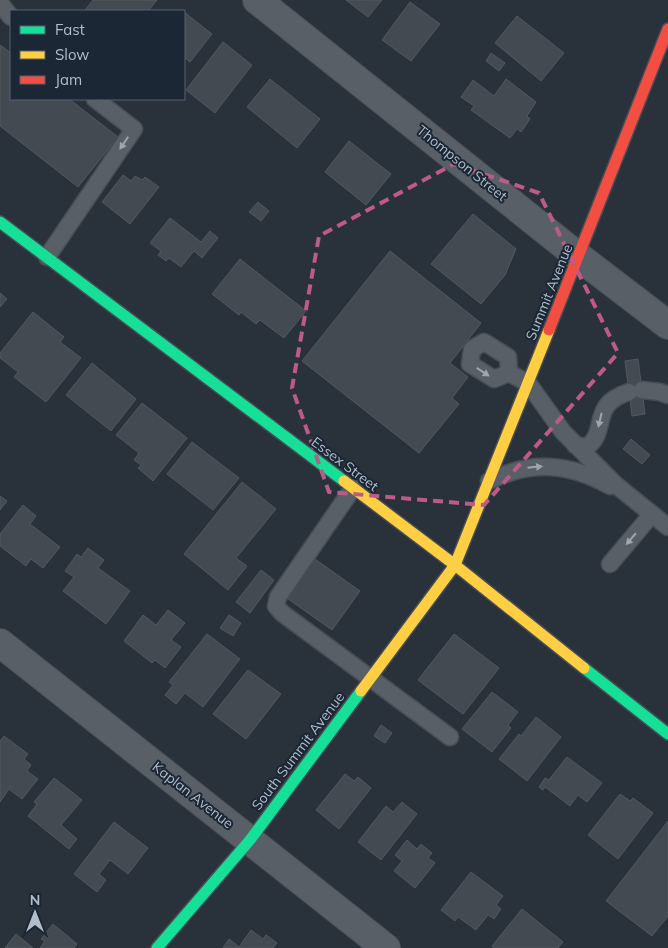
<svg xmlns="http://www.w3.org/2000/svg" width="668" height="948" font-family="Mulish,sans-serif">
	<rect width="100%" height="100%" fill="#29313a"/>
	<path fill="#434a52" stroke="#515861" d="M93 0H157L148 11H87L85 10Z
		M346 0H382L368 17Z
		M410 2 440 24 411 61 382 40Z
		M184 12 212 34 190 62 184 57Z
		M517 16 564 53 541 81 495 43Z
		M223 42 252 65 215 113 186 90Z
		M0 45 11 53V99H69L118 137 78 187 0 126Z
		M491 53 505 63 499 71 486 61Z
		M270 79 320 119 297 148 247 107Z
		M506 79 536 102 527 116 530 119 521 132 517 129 510 138 471 110 474 106 461 97 473 80 494 96Z
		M349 141 391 174 366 205 325 172Z
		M123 175 131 181 135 176 142 180 145 177 159 187 130 224 102 202Z
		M258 202 269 211 261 221 249 212Z
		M473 214 516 249 505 275 481 304 431 264Z
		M170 218 201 242 210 231 218 238 202 258 194 251 181 267 169 258 166 261 158 255 161 251 150 243Z
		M390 251 481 323 450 363 468 377 452 398 459 404 419 453 302 361Z
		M240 259 306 311 284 338 260 320 256 324 241 312 239 315 212 294Z
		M0 293 7 299 0 307Z
		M33 312 64 337 60 342 81 358 46 402 14 377 18 372 0 358V353Z
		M638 359 645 414 632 416 625 361Z
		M92 363 136 399 111 431 66 395Z
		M142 403 187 438 153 481 138 468 141 465 134 460 139 453 116 435Z
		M631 439 650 455 642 464 623 449Z
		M192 442 239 478 213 510 167 474Z
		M242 482 276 509 236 558 247 566 228 590 184 554Z
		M0 496 7 501 0 510Z
		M23 505 36 516 30 524 60 547 43 568 31 559 26 566 0 546V534Z
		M88 548 104 560 98 568 130 591 106 624 63 591 74 577 65 571 77 554 81 557Z
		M312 557 360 591 332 630 284 596Z
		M261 570 274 580 250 613 236 602Z
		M168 610 185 623 171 640 181 647 165 668 155 660 152 663 124 641 143 615 156 625Z
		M229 615 241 623 233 636 220 628Z
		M207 634 240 659 203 707 185 693 176 704 165 695 173 685 169 682Z
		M454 634 499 668 463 714 418 680Z
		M248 670 281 694 246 739 213 714Z
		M492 692 518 712 508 725 511 728 492 752 462 729Z
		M536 717 561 737 527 781 499 759 519 734 521 736Z
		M381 725 392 733 385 743 374 736Z
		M4 736 28 754 24 759 31 765 27 771 38 779 22 799 9 789 0 802V741Z
		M567 757 602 783 587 802 578 795 570 806 545 787 543 790 539 787 545 778 549 780Z
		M345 774 354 781 358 777 371 788 339 829 316 810Z
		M54 778 82 800 61 825 77 839 69 849 28 816 37 804 34 802Z
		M620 794 630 801 633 798 653 813 618 859 588 835Z
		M402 802 417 814 381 860 358 842 386 806 393 812Z
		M668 821V916L652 936 606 901Z
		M114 822 148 848 128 874 110 860 99 874 106 880 97 892 74 874Z
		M407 840 417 849 421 844 432 853 428 858 435 863 415 888 394 871 402 861 395 855Z
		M471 872 503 896 496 905 501 909 494 919 488 915 476 930 458 917 455 921 441 910Z
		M522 909 563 942 558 948H495L492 946Z
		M53 924 77 944 74 948H40L45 941 41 939Z
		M251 930 263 939 266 935 277 943 273 948H223L229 939 239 947Z
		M16 934 33 948H5Z"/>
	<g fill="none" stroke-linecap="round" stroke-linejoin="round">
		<g stroke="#474d54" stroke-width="19">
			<path id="lane" d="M0 3 11 17
				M47 257 134 129 95 99
				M472 349 470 364 494 379 509 373 528 383 563 432 616 485 668 527
				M472 349 484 342 508 357 509 373
				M642 390 660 392 668 395
				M575 445 587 447C609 431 589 404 629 392
				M489 481C532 460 569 463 610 486
				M353 488 278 597 276 606 282 613 450 737
				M610 564 652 514"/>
		</g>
		<g stroke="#474d54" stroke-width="30">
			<path id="street" d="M257 0 579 257 668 325
				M0 643 386 948"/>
		</g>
		<g stroke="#474d54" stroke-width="14">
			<path id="fast" d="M0 222 344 481
				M584 668 668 734
				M157 948 250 840 361 691"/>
		</g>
		<g stroke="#474d54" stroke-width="14">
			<path id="slow" d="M344 481 455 565 584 668
				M361 691 455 565 549 330"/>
		</g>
		<g stroke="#474d54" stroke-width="14">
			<path id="jam" d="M549 330 668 29"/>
		</g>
		<use href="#lane" stroke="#595f67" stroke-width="16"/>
		<use href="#street" stroke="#595f67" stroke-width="28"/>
		<use href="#fast" stroke="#16e098" stroke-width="11"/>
		<use href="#slow" stroke="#ffcf43" stroke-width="11"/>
		<use href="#jam" stroke="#f24e42" stroke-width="11"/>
	</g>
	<defs><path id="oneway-solid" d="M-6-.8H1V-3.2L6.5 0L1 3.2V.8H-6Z" transform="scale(1.25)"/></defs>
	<g fill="#9ca6b2">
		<use href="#oneway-solid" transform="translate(124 143) rotate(124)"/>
		<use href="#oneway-solid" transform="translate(483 372) rotate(33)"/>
		<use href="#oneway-solid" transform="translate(600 420) rotate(103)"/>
		<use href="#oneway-solid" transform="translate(535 467) rotate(-6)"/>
		<use href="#oneway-solid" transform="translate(631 539) rotate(130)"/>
	</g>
	<path fill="none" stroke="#bc5a88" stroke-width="4" stroke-dasharray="10 6" stroke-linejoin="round" d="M454 164 539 193 618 353 484 505 329 492 292 388 319 236Z"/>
	<g text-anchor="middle" stroke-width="4" stroke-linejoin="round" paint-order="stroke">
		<g font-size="14" fill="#b2bdcb" stroke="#1b2735">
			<text transform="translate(462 163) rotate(39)" y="5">Thompson Street</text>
			<text transform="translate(549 292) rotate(-68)" y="5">Summit Avenue</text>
			<text transform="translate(345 464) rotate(37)" y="5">Essex Street</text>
			<text transform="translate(298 751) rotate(-53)" y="5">South Summit Avenue</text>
			<text transform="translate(193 795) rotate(38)" y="5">Kaplan Avenue</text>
		</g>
	</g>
	<rect x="10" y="10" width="175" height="90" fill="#1b2735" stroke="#576371"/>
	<rect x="20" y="26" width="25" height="8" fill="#16e098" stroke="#576371"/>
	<text x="55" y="35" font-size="15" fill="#b2bdcb">Fast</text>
	<rect x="20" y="51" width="25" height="8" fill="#ffcf43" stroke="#576371"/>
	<text x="55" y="60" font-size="15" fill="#b2bdcb">Slow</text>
	<rect x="20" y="76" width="25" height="8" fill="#f24e42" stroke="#576371"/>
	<text x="55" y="85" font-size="15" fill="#b2bdcb">Jam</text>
	<g transform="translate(35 913)" stroke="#1b2735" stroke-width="4" paint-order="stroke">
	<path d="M0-4L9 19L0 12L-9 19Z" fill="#b2bdcb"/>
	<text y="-8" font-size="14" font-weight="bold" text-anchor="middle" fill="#b2bdcb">N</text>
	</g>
</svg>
